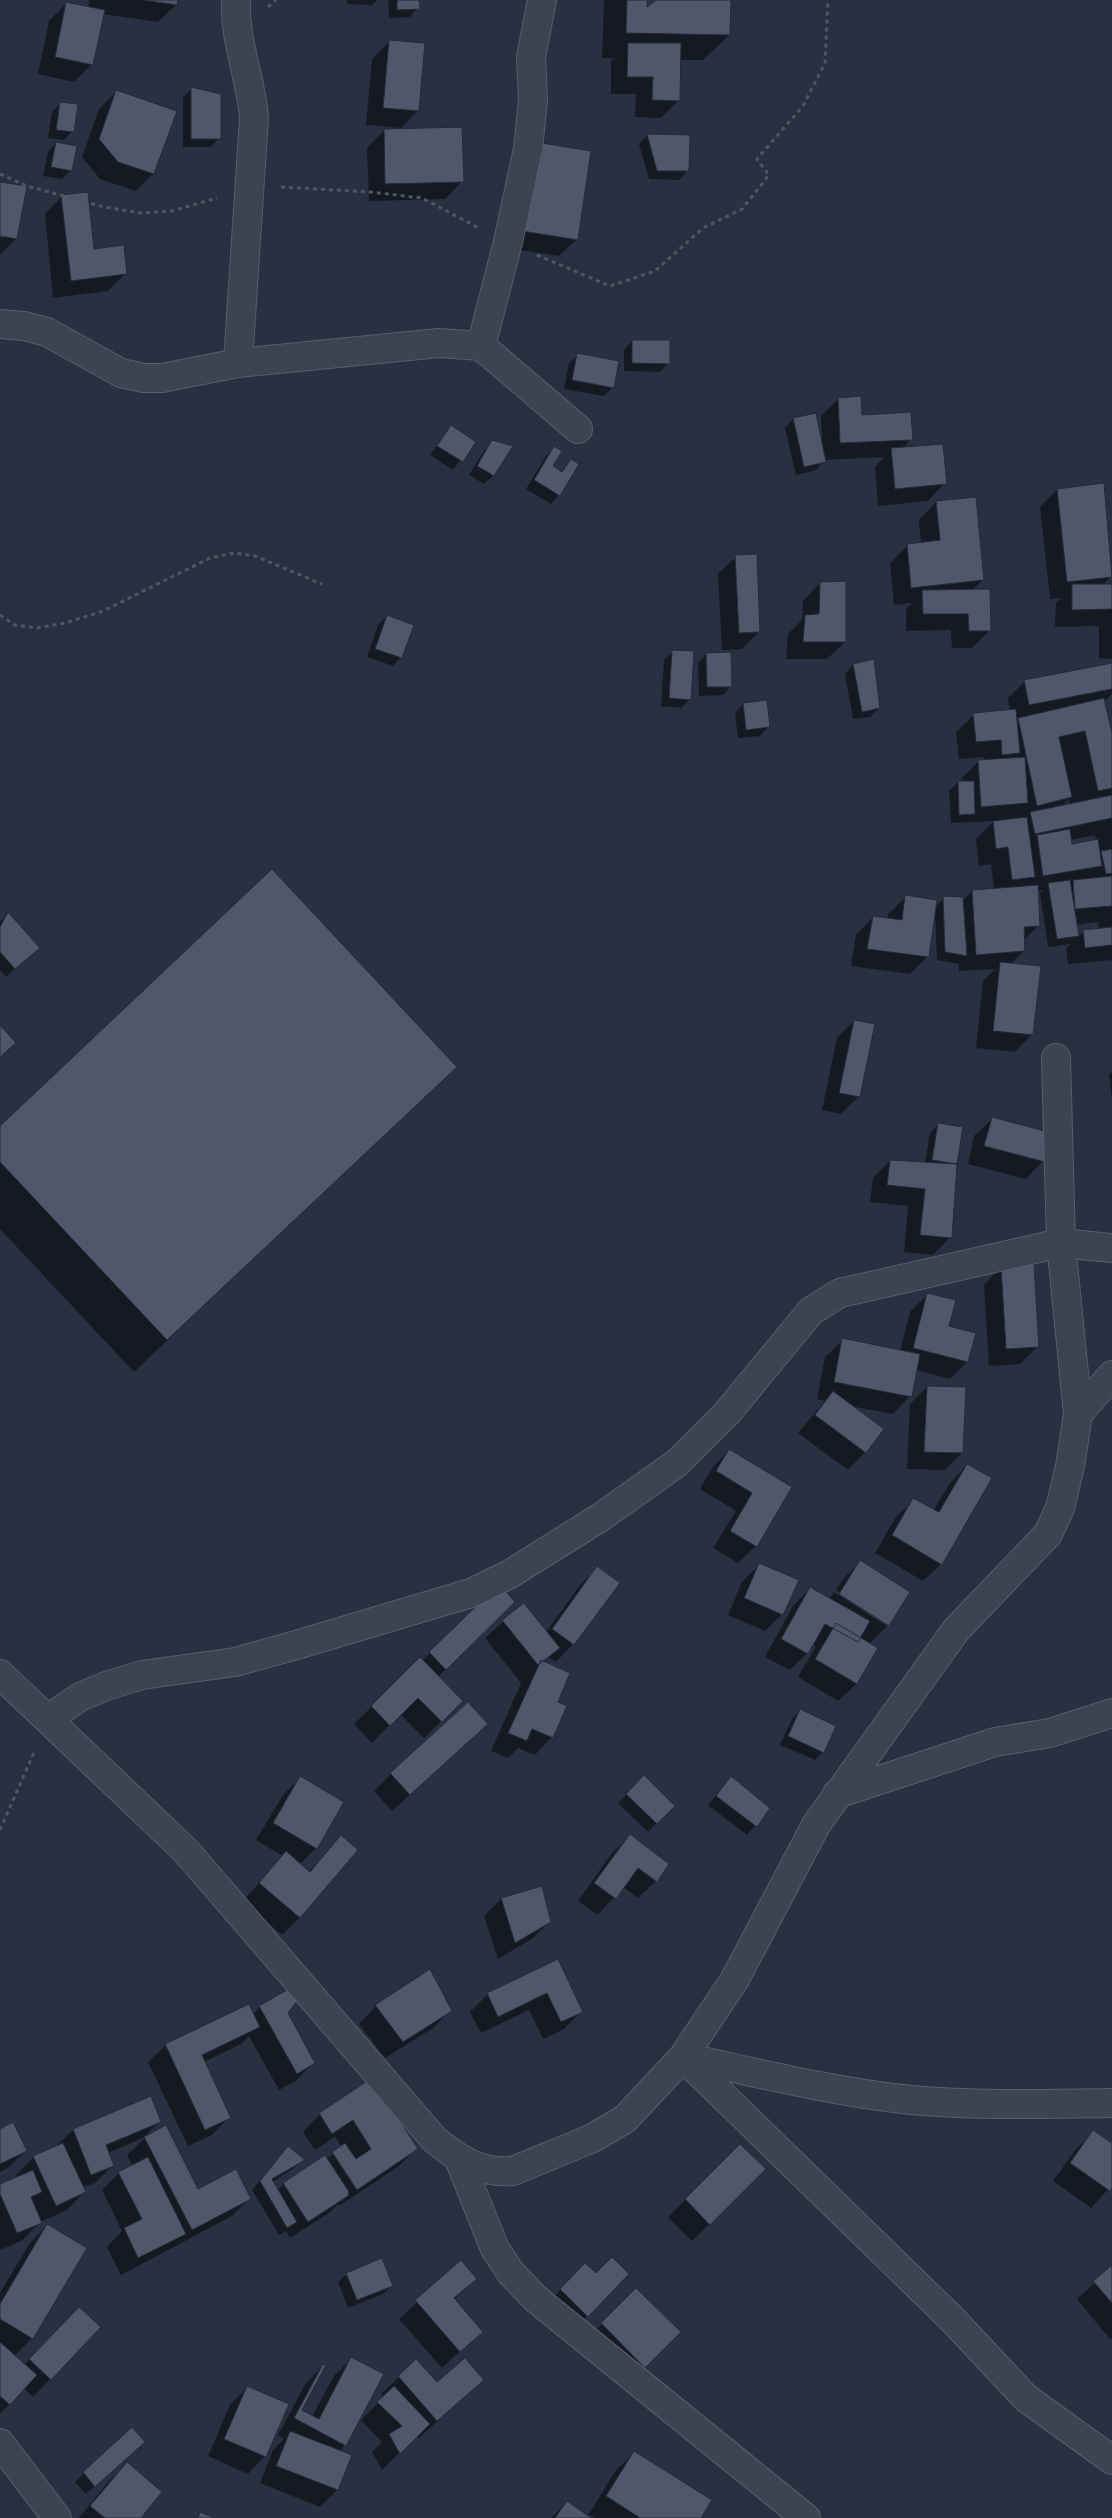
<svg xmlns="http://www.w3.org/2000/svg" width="1112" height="2518" font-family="Arial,sans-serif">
	<rect width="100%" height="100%" fill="#293041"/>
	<path fill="#0007" fill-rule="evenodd" d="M89 0H177L176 5 158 22 103 14 92 64 74 82 38 74 49 21 66 4 88 8Z
		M347 0H377L372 5 347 4Z
		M388 0H418V8L410 17 389 18Z
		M604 0H646L645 9 658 0H730L729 35 703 60H680L679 100 661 118 635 117 636 94H611V61L614 58H602Z
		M389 42 418 110 401 128 366 125 372 59Z
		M191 89 219 138 211 147H183V97Z
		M117 91 153 174 136 191 100 179 82 157 99 109Z
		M61 103 72 131 64 140 48 138 52 112Z
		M384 131 462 181 445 199 369 201 367 148Z
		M647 136 688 137 687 171 679 180 649 179 639 144Z
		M56 143 71 170 62 179 43 176 48 152Z
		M519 161 577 239 559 256 506 248Z
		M0 183 26 187 16 239 0 255V237L4 238V236L0 235Z
		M62 196 93 250 125 274 108 291 53 298 45 214Z
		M632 341 668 363 660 372 624 371V350Z
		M578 355 613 387 604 396 564 389 569 363Z
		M838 399 861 417 911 439 902 449 945 483 928 501 878 506 875 467 884 457 825 460 816 470 796 475 785 428 793 419 822 440 821 416Z
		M451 427 474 442 453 470 430 455Z
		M493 442 511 446 493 476 484 484 469 475 484 451Z
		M554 448 551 467 560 473 571 461 559 495 551 504 526 489 546 456Z
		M1103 485 1112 575 1103 585H1112V659L1099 658V626L1055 627 1056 603 1061 598 1050 599 1040 507 1057 490Z
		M936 502 983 580 972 590 990 630 972 648H952L951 630 906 631V609L912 603 894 605 890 563 908 545 921 544 919 520Z
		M736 557 759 632 742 649 722 650 718 574Z
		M820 583 845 642 827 659H786L788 634 802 620 803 601Z
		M387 616 401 657 393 666 367 657 378 625Z
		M673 651 690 699 681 708 661 706 664 660Z
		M706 654 731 686 723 695 699 696 698 663Z
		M1112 664V694L1104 702 1112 739V795L1110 797H1112V960L1068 964 1066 948 1071 944 1048 947 1040 893 1043 890 1037 891 1039 925 1023 941 1024 951 1010 965 1032 1034 1015 1052 976 1048 983 981 995 969 959 971V964L937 960 935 912 927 957 910 974 851 966 856 935 873 917 888 919V914L906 897 935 907 944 898 962 901 972 891 994 889 991 864 979 866 976 839 994 821 951 823 949 791 958 782H962L961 779 979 761H984V757L959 759 956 732 974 715 1010 711 1008 698 1025 681ZM1069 799 1070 805 1061 807ZM1095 835 1096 841 1071 845V840ZM1098 922 1099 930 1084 931 1078 937 1076 925Z
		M853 665 879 708 870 717 853 719 845 674Z
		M743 704 768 727 760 736 738 738 735 713Z
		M8 914 29 956 6 977 0 970V922Z
		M854 1021 859 1096 841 1114 822 1110 837 1038Z
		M455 1067 134 1372 0 1229V1128Z
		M1112 1072V1101L1109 1074Z
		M992 1119 1043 1161 1026 1179 968 1164 974 1136Z
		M939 1124 956 1163 950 1237 933 1255 904 1252 908 1206 870 1202 873 1178 890 1161 925 1163 930 1133Z
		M1001 1267 1038 1346 1020 1364 989 1366 984 1285Z
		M928 1294 947 1327 975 1334 967 1362 950 1379 916 1370 910 1396 893 1414 850 1406 882 1429 865 1452 848 1470 798 1433 825 1401 817 1399 825 1357 843 1340 900 1351 910 1312Z
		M927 1387 962 1453 945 1470 907 1469 910 1404Z
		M729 1450 791 1487 756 1546 738 1563 713 1548 736 1511 700 1489 712 1468Z
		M967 1465 941 1564 923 1581 875 1553 896 1517 914 1500 933 1511 950 1483Z
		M860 1562 888 1625 869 1644 877 1648 856 1684 838 1701 798 1677 816 1646 812 1643 807 1653 790 1670 765 1657 793 1606 810 1588 830 1599 834 1592 885 1625V1622L836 1590 843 1579Z
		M759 1565 782 1614 765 1631 728 1615 742 1582Z
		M598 1568 573 1644 556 1662 549 1657 543 1662 556 1702 552 1737 535 1755 518 1748 508 1758 491 1751 521 1683 485 1638 523 1604 546 1632 580 1585Z
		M499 1586 514 1602 438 1677 462 1701 424 1738 400 1714 372 1743 354 1724 420 1659 422 1661Z
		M800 1711 823 1752 815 1760 780 1745 792 1719Z
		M469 1741 392 1811 374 1791 391 1774Z
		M301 1777 316 1848 300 1864 309 1872 341 1837 299 1918 282 1935 243 1901 283 1856 256 1840 283 1795Z
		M644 1777 673 1806 648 1832 618 1803Z
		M731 1778 769 1808 747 1835 708 1805Z
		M630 1836 656 1881 638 1898 623 1887 598 1915 578 1901 612 1853Z
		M501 1899 549 1922 532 1939 498 1959 484 1916Z
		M558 1960 582 2011 564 2029 543 2039 529 2010 481 2033 470 2012 488 1994Z
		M376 2006 451 2010 433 2028 385 2058 359 2024Z
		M260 2007 286 2013 313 2063 296 2081 279 2090 249 2036 241 2044 204 2062 229 2117 212 2135 188 2146 148 2062 166 2045 253 2014Z
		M371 2080 416 2149 399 2166 339 2206 338 2204 329 2213 290 2238 286 2231 279 2235 252 2190 288 2148 303 2160 294 2168 272 2182 277 2191 284 2183 326 2159 342 2147 335 2137 315 2150 303 2132 320 2114Z
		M160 2121 143 2138 108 2153 113 2165 95 2183 82 2188 84 2192 67 2210 40 2222 23 2240 0 2250V2185L18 2178 16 2175 34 2157 55 2147 73 2130Z
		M0 2130 25 2151 8 2168 0 2172Z
		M1094 2132 1112 2145V2185L1091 2208 1053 2181 1076 2149Z
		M145 2138 198 2191 249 2199 232 2216 121 2275 107 2247 122 2231 102 2190 119 2173 133 2166 127 2155Z
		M740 2145 764 2169 692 2241 668 2217Z
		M47 2225 32 2338 14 2356 24 2365 62 2326 100 2327 33 2397 24 2388 0 2414V2293L30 2243Z
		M461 2262 475 2279 454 2300 481 2332 442 2368 399 2319Z
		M1112 2267V2338L1110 2339 1077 2299Z
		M347 2274 392 2286 383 2294 348 2308 338 2282Z
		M568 2282 587 2316 570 2333 544 2307Z
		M636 2290 679 2332 627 2384 585 2341Z
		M351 2359 345 2445 339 2451 350 2456 337 2490 320 2507 260 2483 273 2450 284 2439 278 2435 306 2383 324 2365 300 2410 312 2417 334 2376Z
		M399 2377 436 2384 483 2380 419 2438 417 2436 382 2470 372 2452 382 2442 361 2420 384 2397 381 2394Z
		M247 2388 265 2456 248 2474 208 2456 230 2405Z
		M132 2429 135 2450 86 2494 75 2482Z
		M634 2453 699 2518H595L589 2514 616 2470Z
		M127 2464 140 2518H79L109 2481Z
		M567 2502 589 2518H551Z"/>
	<path fill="#4f576a" stroke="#242a39" d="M142 0H178L177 5Z
		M397 0H419L420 9 397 10Z
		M627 0H647V7L656 0H731L730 35 626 33Z
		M66 2 105 10 93 65 55 57Z
		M389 40 425 43 419 111 383 108Z
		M628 43H681L680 101 652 100 653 77H627Z
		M191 87 221 94V139H191Z
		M116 90 177 111 154 174 118 162 99 139Z
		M60 102 78 104 74 132 56 130Z
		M462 127 464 182 385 184 384 129Z
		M647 134 690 135 689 171H657Z
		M56 142 77 146 72 171 51 167Z
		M536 142 591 151 578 240 522 231Z
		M0 182 27 186 17 239 0 236Z
		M88 192 94 249 124 245 127 274 71 281 61 195Z
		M632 340H670V364L632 363Z
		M577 353 619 361 614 388 572 380Z
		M861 396 862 415 911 412 913 440 840 443 838 398Z
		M816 413 826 462 804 467 793 418Z
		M451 425 476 442 463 462 437 446Z
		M492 440 513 446 494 476 477 466Z
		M943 444 947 484 895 489 891 448Z
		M554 446 562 451 553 466 562 472 571 459 579 464 560 496 534 480Z
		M1104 483 1112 577 1067 582 1057 489Z
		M976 497 984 580 911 588 907 544 940 540 936 501Z
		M757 554 760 632 739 633 735 555Z
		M846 581V642H803L805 615 819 614 820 582Z
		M1072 584H1112V609L1072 610Z
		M990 589 991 631H969L968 614H923L922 590Z
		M387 615 414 625 402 658 375 649Z
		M672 650 694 651 691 700 669 698Z
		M731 652 732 687H707L706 653Z
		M874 659 880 708 862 712 853 664Z
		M1112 663V689L1029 705 1024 680Z
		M1104 698 1112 733V788L1098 791 1085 731 1059 737 1072 797 1037 806 1018 718Z
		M767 700 770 727 746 730 743 703Z
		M1016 709 1020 753 1002 755 1001 740 976 742 973 713Z
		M1025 757 1028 803 981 807 978 760Z
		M958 781H974L975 814 959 815Z
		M1112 795V818L1035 834 1030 812Z
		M1027 817 1035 877 1012 880 1008 847 996 849 993 821Z
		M1070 829 1072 844 1098 839 1102 866 1043 876 1037 835Z
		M1112 849V873L1106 874 1101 851Z
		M272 869 457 1067 167 1340 0 1162V1126Z
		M1112 876V906L1075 909 1073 880Z
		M1070 880 1079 936 1057 939 1048 883Z
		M1038 885 1040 926 1024 927 1025 951 976 955 972 890Z
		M905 895 937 900 929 957 867 949 873 916 902 920Z
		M943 896 963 897 967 956 945 952Z
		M8 912 40 948 15 969 0 952V927Z
		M1112 927V945L1085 948 1083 930Z
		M1000 962 1041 966 1033 1035 993 1031Z
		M854 1020 875 1024 860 1097 839 1093Z
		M0 1025 16 1043 0 1057Z
		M992 1117 1052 1133 1045 1162 984 1146Z
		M938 1123 963 1127 957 1164 932 1160Z
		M890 1160 957 1164 952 1238 920 1235 925 1189 887 1185Z
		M1034 1264 1039 1347 1006 1349 1001 1266Z
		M927 1293 956 1300 949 1326 976 1333 968 1362 913 1348Z
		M842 1338 920 1354 912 1397 834 1382Z
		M927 1386 966 1387 963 1453 924 1452Z
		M833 1391 884 1429 866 1453 815 1415Z
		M729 1449 792 1487 757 1547 730 1531 752 1493 716 1471Z
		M967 1464 992 1478 942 1565 892 1535 913 1498 939 1512Z
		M860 1560 910 1592 889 1626 839 1594Z
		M759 1563 799 1580 783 1615 744 1598Z
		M597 1566 620 1583 574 1645 552 1629Z
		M499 1584 515 1602 446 1670 429 1652Z
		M810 1587 870 1621 858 1642 825 1624 808 1654 781 1639Z
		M524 1603 560 1648 538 1665 502 1620Z
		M836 1623 878 1648 857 1684 815 1659Z
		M420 1657 463 1701 442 1722 418 1698 390 1726 371 1706Z
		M541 1660 570 1673 558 1702 567 1706 553 1738 532 1729 527 1741 508 1733Z
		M468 1702 488 1724 410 1795 390 1773Z
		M800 1709 836 1726 824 1753 788 1736Z
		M644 1775 675 1806 657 1824 626 1794Z
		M300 1776 344 1802 317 1849 273 1823Z
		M731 1776 770 1808 757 1827 716 1796Z
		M630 1834 669 1864 657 1882 638 1868 616 1899 594 1883Z
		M341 1835 358 1850 300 1918 259 1883 286 1851 310 1872Z
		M542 1886 551 1922 515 1943 501 1898Z
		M558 1959 583 2012 561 2022 547 1993 498 2017 487 1993Z
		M430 1969 452 2011 403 2042 375 2005Z
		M292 1987 298 2000 288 2013 315 2063 297 2074 259 2006Z
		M249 2004 260 2027 202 2055 231 2118 205 2130 165 2044Z
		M372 2078 418 2149 357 2190 332 2152 345 2143 356 2159 371 2149 353 2120 332 2134 319 2113Z
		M151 2096 161 2122 106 2145 114 2166 91 2175 73 2129Z
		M13 2122 27 2151 0 2164V2129Z
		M166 2125 198 2189 236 2169 251 2199 192 2230 144 2137Z
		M1093 2130 1112 2143V2188L1110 2191 1070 2163Z
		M63 2143 86 2192 56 2206 33 2156Z
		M740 2144 766 2169 710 2225 685 2199Z
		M288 2146 305 2160 272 2179 297 2222 287 2228 260 2181Z
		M325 2155 349 2192 348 2196 308 2222 283 2183Z
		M148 2157 186 2234 138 2258 124 2228 142 2219 118 2172Z
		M33 2170 42 2192 31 2197 42 2223 17 2233 0 2194V2184Z
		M47 2224 87 2248 33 2339 0 2319V2304Z
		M612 2257 629 2274 588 2317 560 2289 585 2263 596 2273Z
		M382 2258 393 2286 357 2300 346 2273Z
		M461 2260 477 2279 454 2298 483 2332 460 2352 415 2300Z
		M1112 2265V2303L1093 2281Z
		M636 2288 681 2332 645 2368 601 2323Z
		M79 2307 101 2327 51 2380 29 2359Z
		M0 2342 37 2375 10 2405 0 2396Z
		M351 2357 384 2374 346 2446 294 2418 323 2364 326 2365 302 2410 319 2419Z
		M465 2358 484 2380 437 2421 398 2376 416 2359 437 2382Z
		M247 2386 289 2404 266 2457 224 2439Z
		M394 2386 430 2424 400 2454 389 2434 402 2426 377 2402Z
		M132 2427 145 2442 95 2487 83 2472Z
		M290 2431 352 2455 338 2490 276 2466Z
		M634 2451 712 2500 701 2518H640L606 2496Z
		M127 2462 162 2492 141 2518H105L90 2506Z
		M567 2501 591 2518H555Z
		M200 2512 215 2518H198Z"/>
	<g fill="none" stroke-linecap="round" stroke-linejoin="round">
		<g stroke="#585e6c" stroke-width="30">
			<path id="street" d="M236 0C234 40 251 78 254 118L238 363
				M0 324 24 326 47 332 121 373 144 378H162L238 363 439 343 481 346 578 429
				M481 346 508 242 528 149 533 100 531 57 542 0
				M1056 1058 1061 1243 1078 1414
				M0 1674 186 1851 434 2139C458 2159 480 2174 513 2171L593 2138 625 2119 683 2057 735 1979 816 1825 956 1630 1048 1534 1060 1508 1070 1466 1078 1414 1112 1375
				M48 1719 80 1697 106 1686 142 1675 235 1662 293 1646 471 1593 510 1574 601 1517 677 1463 727 1413 811 1311 840 1293 1061 1243 1112 1248
				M837 1794 995 1742 1050 1733 1112 1713
				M683 2057 952 2319 1026 2398 1112 2460
				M683 2057C758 2073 834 2092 911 2100 977 2106 1045 2104 1112 2103
				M459 2159 495 2249 511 2273 536 2299 806 2518
				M0 2443 57 2518"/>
		</g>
		<path stroke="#49595f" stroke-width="3" stroke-dasharray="4 4" stroke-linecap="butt" d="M268 7 276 0
			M0 174 27 186 104 207 141 213 172 211 217 198
			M281 187 371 192 422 198 479 228
			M537 255 610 286 655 271 703 228 742 209 769 175 757 159 803 106 825 63 828 0
			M0 615 15 625 37 628 65 623 103 611 210 558 234 553 255 556 322 584
			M0 1830 35 1750"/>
		<use href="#street" stroke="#3d4351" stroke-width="28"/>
	</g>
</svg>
